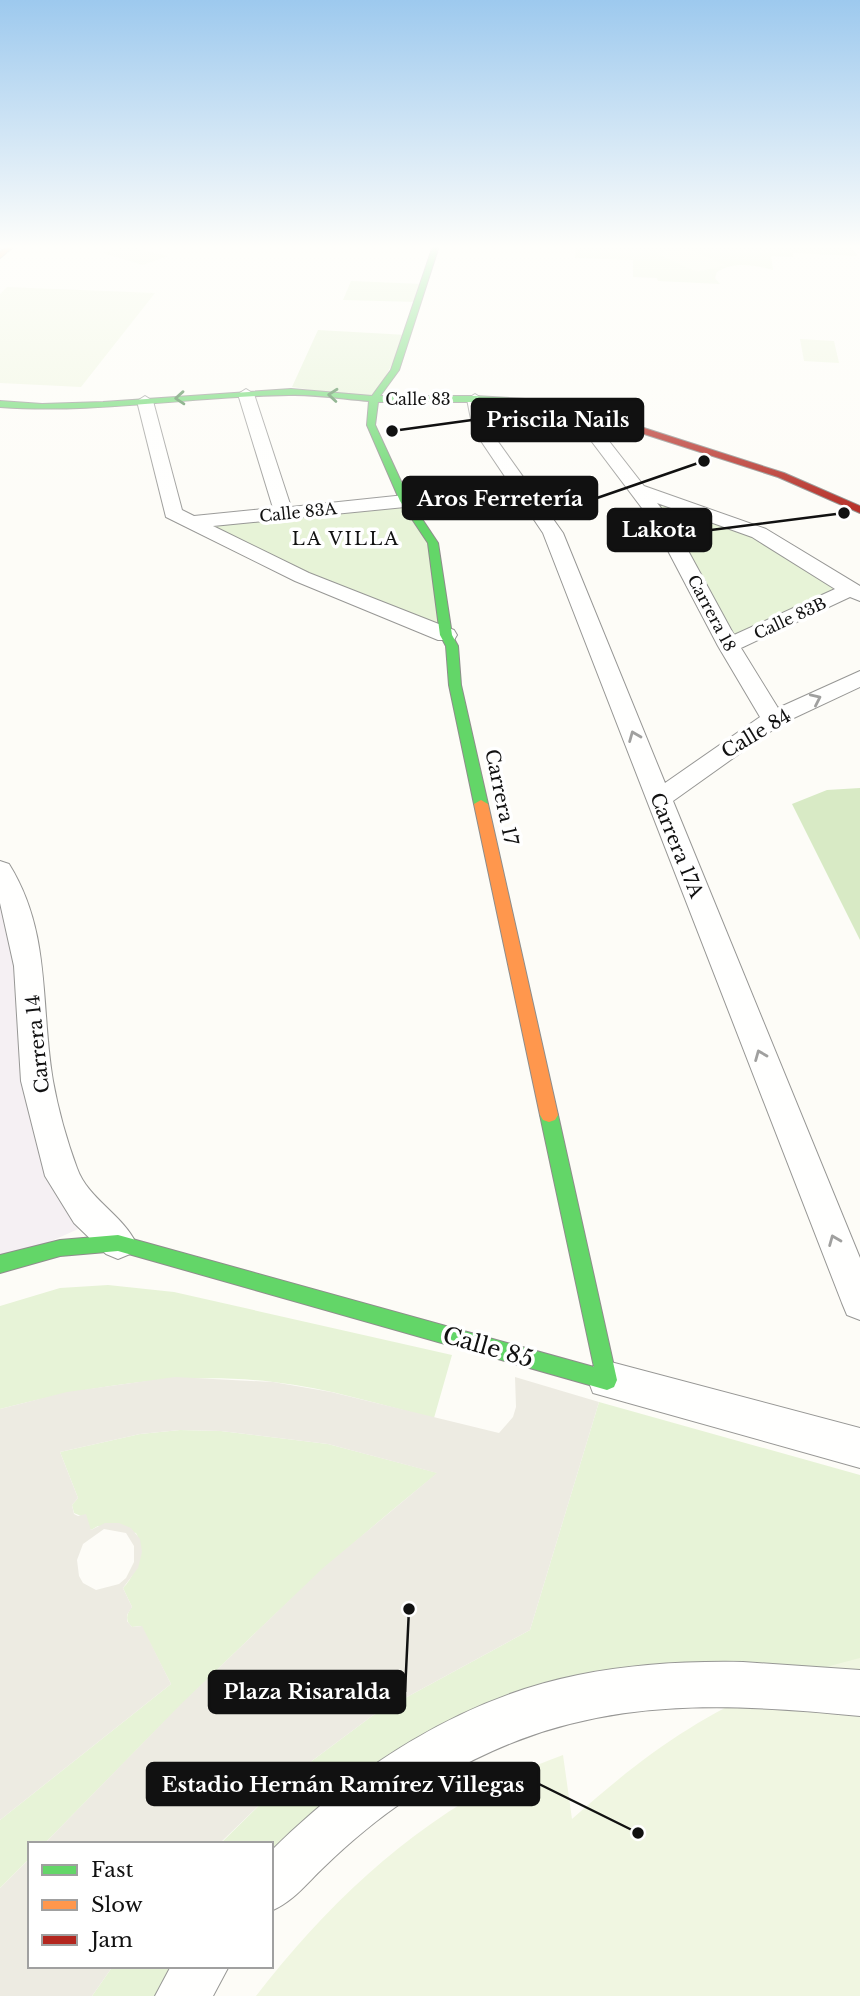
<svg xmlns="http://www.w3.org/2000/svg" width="860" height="1996" font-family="'Libre Baskerville',serif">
	<rect width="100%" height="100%" fill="#fdfcf7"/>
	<path fill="#f5f0f3" d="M0 870 37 1081 94 1222 0 1264Z"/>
	<path fill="#e7f3d7" d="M576 246H852L857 256 793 253V257L771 256 773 270C755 265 734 261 717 272L715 278 720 284 658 281 657 278 633 277V260L575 258Z
		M351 281 423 284 418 302 343 300Z
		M318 330 407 335 374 399 292 387Z
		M638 490 759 533 851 589 729 646Z
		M405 501 433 543 446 635 192 522Z
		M108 1285 174 1292 452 1355 434 1418C381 1405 328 1388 273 1382 181 1371 90 1386 0 1409V1306L60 1288Z
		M599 1402 860 1475V1693L511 1718 271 1886V1844H220L281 1784 372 1716 530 1630Z
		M180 1430 221 1431 328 1444 438 1473C296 1585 171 1715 44 1844H30V1858L0 1888V1820L171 1684 141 1626 132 1627C125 1621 126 1614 132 1607L123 1588C135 1577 145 1548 136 1533L98 1526 91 1530 81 1516 74 1513 72 1505 78 1498 60 1452 140 1434Z
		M113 1966H203L181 1996H92Z"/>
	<path fill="#d8eac5" d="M860 788V940L792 804 827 790Z"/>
	<path fill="#f0f6e1" d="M125 246 168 256 143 265 103 253Z
		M686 248 726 265 697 272 657 254Z
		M7 287 155 293 81 387 0 383V294Z
		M800 339 834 341 839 363 804 361Z
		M860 1658V1996H256C325 1907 403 1832 503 1780 522 1770 543 1763 563 1755L572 1819C664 1737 739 1688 860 1658Z"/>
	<path fill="#edebe2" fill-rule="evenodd" d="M175 1377 273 1382 331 1392 499 1433 513 1417 516 1407 515 1377 599 1402 530 1630 372 1716 281 1784 219 1844H44L181 1704 323 1568 437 1473 328 1444 221 1431 180 1430 140 1434 60 1452 78 1498 72 1505 74 1514 78 1516 86 1514 91 1530 105 1523H119L131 1528 140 1539 142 1552 138 1568 123 1588 132 1607 127 1615V1621L132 1627 142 1626 171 1684 0 1820V1409L67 1392ZM104 1529 126 1533 134 1546V1562L126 1578 119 1584 96 1590 83 1583 79 1576 77 1560 83 1544Z
		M30 1858V1966H113L92 1996H0V1888Z"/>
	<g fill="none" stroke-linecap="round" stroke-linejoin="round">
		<g stroke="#979795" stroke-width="2">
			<path id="street" d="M246 389 254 394 291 507 405 495 414 501 405 507 213 526 309 573 454 630 457 635 454 640H438L295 581 166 517 137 401 145 396 153 401 182 510 194 516 273 508 238 394Z
				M475 394 483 399 489 429 563 533 665 783 760 717 718 646 654 524 568 410 566 407 568 404H580L644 486 766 529 860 586V601L850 597 741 648 778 708 860 671V687L781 724 673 801 860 1258V1320L847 1315 842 1303 543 533 473 429 467 399ZM657 503 752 537 835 589 734 635 673 523Z
				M0 861 9 864C52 933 40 1006 53 1081 58 1109 67 1141 77 1168 88 1199 122 1214 136 1243L130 1254 118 1259 106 1254 74 1223 45 1176 21 1081 14 966 0 903Z
				M607 1361 860 1428V1468L593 1393 588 1380 593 1367Z
				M743 1662 860 1670V1716C687 1699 555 1698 406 1800 377 1819 349 1843 324 1867 306 1884 294 1901 271 1911V1851C354 1768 462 1698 578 1675 633 1664 688 1661 743 1662Z
				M171 1966H229L213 1996H155Z"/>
		</g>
		<g stroke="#8e8d8b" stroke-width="2">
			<path id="fast" d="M433 246H439L399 370 380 396H475L560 401 648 431 641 433 559 407 475 402H378L375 425 410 501 438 543 452 635 458 646 461 685 488 804 481 808 474 804 449 685 446 646 440 635 428 543 400 501 367 425 369 401C343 399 316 394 289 395 192 396 97 414 0 407V401L42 404 103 402 291 389 372 396 391 370Z
				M549 1108 555 1110 558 1115 617 1380 614 1387 607 1390 118 1251 60 1256 0 1273V1255L60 1240 118 1235 594 1367 540 1115 543 1110Z"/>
		</g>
		<g stroke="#8e8d8b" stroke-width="2">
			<path id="slow" d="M8 246H14L0 258V252Z
				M481 800 488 804 558 1115 555 1120 549 1122 543 1120 540 1115 474 804Z"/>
		</g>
		<g stroke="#8e8d8b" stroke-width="2">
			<path id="jam" d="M644 428 784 473 860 506V513L778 477 641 433 640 431Z"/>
		</g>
		<use href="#street" fill="#fffffe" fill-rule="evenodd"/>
		<use href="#fast" fill="#63d668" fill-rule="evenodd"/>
		<use href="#slow" fill="#ff974d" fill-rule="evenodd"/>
		<use href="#jam" fill="#b3261e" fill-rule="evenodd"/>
	</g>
	<defs><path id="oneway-chevron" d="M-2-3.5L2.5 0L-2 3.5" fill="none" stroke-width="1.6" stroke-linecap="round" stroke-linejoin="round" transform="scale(1.75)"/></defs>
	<g stroke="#3e7d41">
		<use href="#oneway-chevron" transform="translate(333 395) rotate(-175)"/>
		<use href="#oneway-chevron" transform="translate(180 398) rotate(176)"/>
	</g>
	<g stroke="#a0a09f">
		<use href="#oneway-chevron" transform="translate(816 699) rotate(-25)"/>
		<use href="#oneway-chevron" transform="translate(634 736) rotate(-112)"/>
		<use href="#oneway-chevron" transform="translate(760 1055) rotate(-112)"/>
		<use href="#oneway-chevron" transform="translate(834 1240) rotate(-112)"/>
	</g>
	<linearGradient id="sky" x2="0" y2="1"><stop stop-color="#9dc9ee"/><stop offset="0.47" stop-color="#fefefb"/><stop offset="1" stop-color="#fefefb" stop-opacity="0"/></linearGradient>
	<rect width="860" height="525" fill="url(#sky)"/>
	<g text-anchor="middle" stroke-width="7" stroke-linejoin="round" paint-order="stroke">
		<g font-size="16" fill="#111" stroke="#fff">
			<text x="418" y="405">Calle 83</text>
			<text transform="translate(298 512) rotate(-6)" y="6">Calle 83A</text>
			<text transform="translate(712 613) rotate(62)" y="6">Carrera 18</text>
			<text transform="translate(790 618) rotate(-25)" y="6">Calle 83B</text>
		</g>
		<g font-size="18" letter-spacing="2" fill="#111" stroke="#fff">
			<text x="346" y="545">LA VILLA</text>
		</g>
		<g font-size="19" fill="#111" stroke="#fff">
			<text transform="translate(756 733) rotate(-31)" y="7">Calle 84</text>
			<text transform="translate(502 797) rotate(78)" y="7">Carrera 17</text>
			<text transform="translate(677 845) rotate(68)" y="7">Carrera 17A</text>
			<text transform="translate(37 1044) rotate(-96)" y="7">Carrera 14</text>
		</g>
		<g font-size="23" fill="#111" stroke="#fff">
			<text transform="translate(488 1347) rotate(16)" y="8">Calle 85</text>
		</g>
	</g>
	<path fill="none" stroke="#111" stroke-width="2.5" d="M392 431L472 420M704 461L597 498M844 513L711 530M409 1609L405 1692M638 1833L539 1784"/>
	<g fill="#111" stroke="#fff" stroke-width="2.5">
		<circle cx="392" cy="431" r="7"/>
		<circle cx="704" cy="461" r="7"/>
		<circle cx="844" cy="513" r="7"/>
		<circle cx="409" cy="1609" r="7"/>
		<circle cx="638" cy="1833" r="7"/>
	</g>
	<g fill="#111" stroke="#111" stroke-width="2.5">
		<rect x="472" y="399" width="171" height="42" rx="7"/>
		<rect x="403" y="477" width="194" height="42" rx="7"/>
		<rect x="608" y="509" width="103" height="42" rx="7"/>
		<rect x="209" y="1671" width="196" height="42" rx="7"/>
		<rect x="147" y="1763" width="392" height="42" rx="7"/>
	</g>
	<g font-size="21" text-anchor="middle" font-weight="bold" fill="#fff">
		<text x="558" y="427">Priscila Nails</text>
		<text x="500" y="506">Aros Ferretería</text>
		<text x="659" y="537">Lakota</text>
		<text x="307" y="1699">Plaza Risaralda</text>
		<text x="343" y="1792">Estadio Hernán Ramírez Villegas</text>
	</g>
	<rect x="28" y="1842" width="245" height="126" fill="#ffffff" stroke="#a0a0a0" stroke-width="2"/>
	<rect x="42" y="1865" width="35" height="10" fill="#63d668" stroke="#a0a0a0" stroke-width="2"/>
	<text x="91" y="1877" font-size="21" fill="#111111">Fast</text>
	<rect x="42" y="1900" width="35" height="10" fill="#ff974d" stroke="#a0a0a0" stroke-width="2"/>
	<text x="91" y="1912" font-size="21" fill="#111111">Slow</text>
	<rect x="42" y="1935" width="35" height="10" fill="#b3261e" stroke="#a0a0a0" stroke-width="2"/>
	<text x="91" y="1947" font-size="21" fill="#111111">Jam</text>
</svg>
